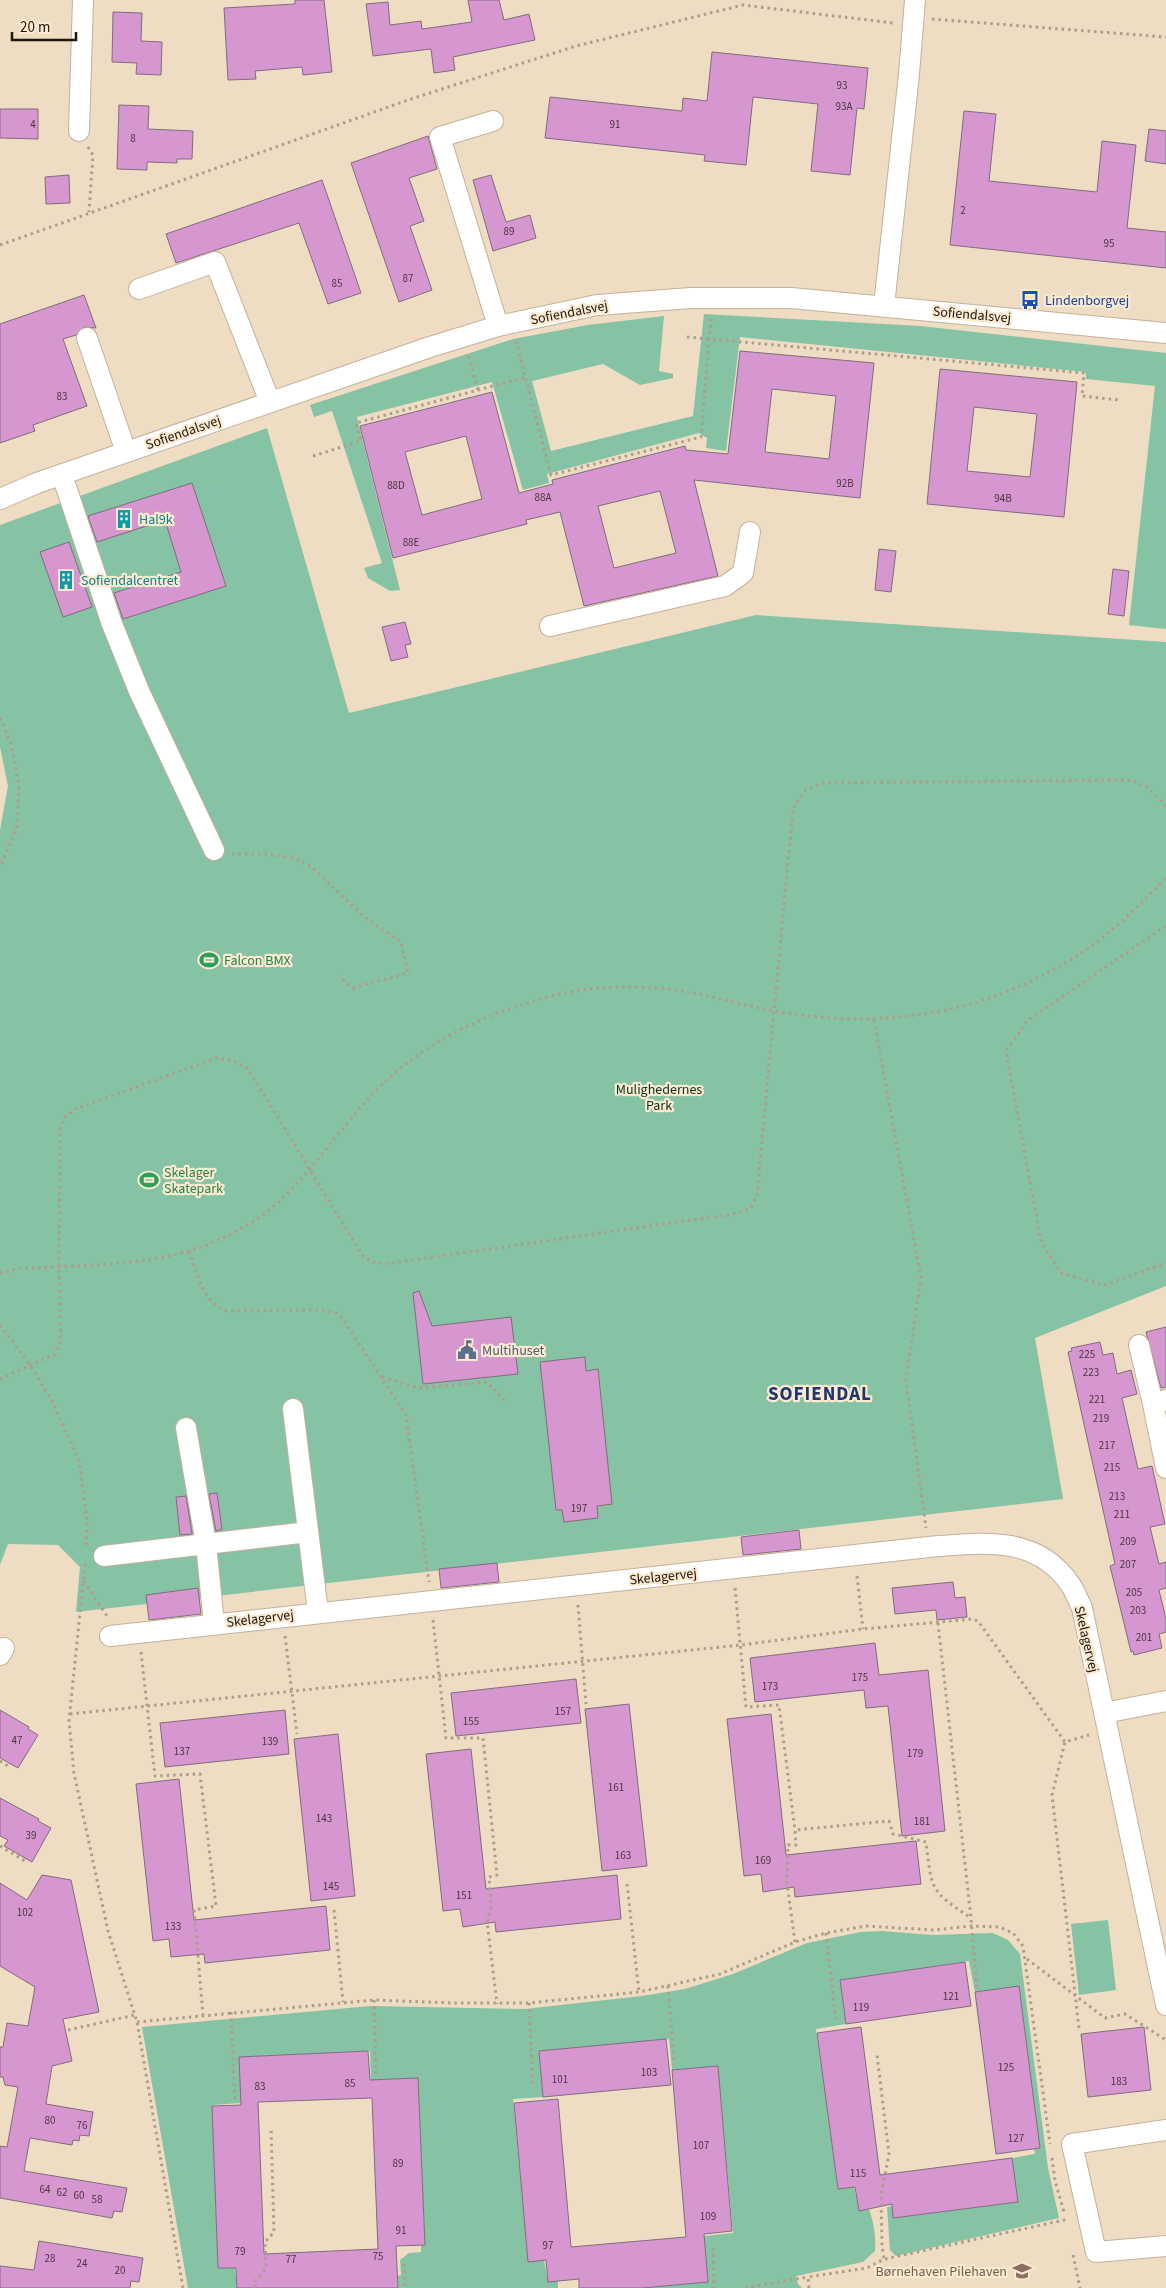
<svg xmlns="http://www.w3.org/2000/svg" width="1166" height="2288" font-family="'Source Sans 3',sans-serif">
	<rect width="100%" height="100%" fill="#eedcc3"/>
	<path fill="#86c2a4" d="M704 314 920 326 1166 353V629L1129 625 1155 386 1086 379V372L740 337 726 451 706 448 707 438 699 433 547 474 549 483 523 490 492 382 357 417 400 590 390 591 368 578 364 568 382 563 332 411 314 417 310 405 513 339 588 325 664 316 659 371 673 374V378L640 385 603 364 532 381 551 451 693 416Z
		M267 428 349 713 756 615 1166 642V1286L1035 1338 1063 1499 76 1612 80 1567 58 1545 8 1544 0 1565V830L8 786 0 747V525Z
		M1108 1920 1116 1990 1079 1995 1071 1924Z
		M882 1931 932 1935 993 1933 1008 1940 1020 1954 1048 2168 1059 2218 896 2256 890 2250 887 2207 892 2206 894 2218 1017 2202 1012 2158 1035 2154 1034 2149 1040 2148 1019 1987 975 1992 969 1961 840 1980 846 2024 816 2029 838 2189 854 2187 859 2210 869 2209C874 2223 876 2236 875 2251L863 2262 796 2276 798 2284 802 2288H642L708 2282 704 2236 733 2233 718 2066 672 2070 669 2039 539 2051 543 2097 513 2099 528 2261 544 2260 548 2281H558V2288H398V2276L401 2275 400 2260 409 2253 421 2252V2245H425L418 2078 371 2080 370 2051 240 2057 241 2103 212 2105 218 2268H235L237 2288H188L142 2027 370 2006 525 2009 642 1996 685 1989 733 1974 807 1943 861 1932Z"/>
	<path fill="#d696d0" stroke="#816c7e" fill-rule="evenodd" d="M295 0H324L332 72 303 75 302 67 255 71 256 79 228 80 224 8 295 4Z
		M468 0H499L504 20 529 14 535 40 453 57 455 70 434 73 431 49 373 56 366 4 388 2 390 25 421 21 422 29 472 22Z
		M113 12 142 13 141 41 162 42 161 75 136 74 137 63 112 62Z
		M712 52 868 68 864 109 857 108 850 175 811 171 818 104 753 97 746 165 704 161 705 155 545 138 550 97 682 111 683 98 707 101Z
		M119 105 149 106 148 129 193 131 192 159H177V163L147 162V170L117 169Z
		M0 109H38V139L0 138Z
		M964 111 996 114 989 181 1097 192 1102 141 1136 145 1127 228 1166 232V268L950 245Z
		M1149 129 1166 131V164L1145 161Z
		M428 136 437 169 409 178 424 221 410 226 432 290 399 302 351 163Z
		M69 175 70 203 46 204 45 177Z
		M491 175 506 222 530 215 536 238 493 251 473 180Z
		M322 180 361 293 328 304 299 223 176 263 166 234Z
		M84 295 96 328 84 327 76 335 63 339 87 406 33 425 35 431 0 443V324Z
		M740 351 874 363 860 498 694 480 718 576 584 606 560 512 526 520 527 524 393 558 360 426 492 392 519 493 553 484 552 480 685 446 686 450 728 454ZM772 389 836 396 829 459 765 452ZM466 436 482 499 422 515 405 452ZM660 491 676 553 614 568 598 506Z
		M940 369 1077 382 1064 517 927 504ZM974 407 1037 414 1030 477 967 471Z
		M192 483 226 586 123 619 114 593 181 572 165 520 97 542 88 516Z
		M69 542 92 607 63 617 40 552Z
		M879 549 896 551 891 592 875 590Z
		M1113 569 1129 571 1124 616 1108 614Z
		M405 622 411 644 405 645 408 657 391 661 382 627Z
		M419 1291 432 1326 511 1317 518 1374 423 1384 413 1293Z
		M1166 1327V1387L1161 1388 1146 1332Z
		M1100 1342 1103 1355 1113 1353 1117 1374 1131 1370 1137 1394 1122 1398 1138 1469 1152 1466 1165 1524 1150 1527 1159 1564 1166 1562V1588L1159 1590 1166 1619V1632L1159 1634 1162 1648 1134 1655 1133 1651 1131 1652 1110 1566 1115 1564 1111 1546 1068 1352 1072 1351 1071 1348Z
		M585 1357 586 1371 598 1369 612 1504 597 1506 598 1518 564 1522 562 1510H556L540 1362Z
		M217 1493 222 1529 216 1531 209 1494Z
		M186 1496 192 1534 180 1535 176 1497Z
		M799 1530 801 1549 743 1555 741 1537Z
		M497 1563 499 1582 441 1588 439 1569Z
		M953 1582 955 1598 965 1597 967 1617 937 1620 936 1610 895 1614 892 1588Z
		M198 1588 201 1614 149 1620 146 1595Z
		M875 1643 879 1675 928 1670 945 1831 902 1836 888 1706 866 1708 864 1690 755 1702 750 1658Z
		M576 1679 581 1723 456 1736 451 1693Z
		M629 1704 647 1866 602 1871 585 1709Z
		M0 1710 29 1727 28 1729 38 1735 18 1768 0 1758Z
		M285 1710 289 1754 165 1767 160 1723Z
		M771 1714 786 1855 916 1841 921 1884 795 1897 794 1887 763 1892 761 1874 744 1876 727 1719Z
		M338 1734 355 1896 311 1901 294 1739Z
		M471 1749 486 1889 617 1875 621 1919 496 1932 495 1922 463 1927 460 1909 443 1911 426 1754Z
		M179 1779 194 1920 326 1906 330 1950 205 1963 204 1954 171 1957 169 1939 153 1941 136 1784Z
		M0 1798 39 1819 38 1821 51 1828 32 1862 4 1846 8 1840 0 1836Z
		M42 1875 71 1880 99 2012 63 2019 72 2061 52 2066 46 2104 93 2112 89 2136 80 2135 79 2141 73 2140 72 2145 30 2138 24 2171 127 2188 122 2212 114 2211 112 2218 0 2198V2146L7 2147 18 2087 5 2085 3 2077H0V2047H3L7 2023 28 2026 35 1987 0 1966V1883L27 1900Z
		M965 1962 971 2006 846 2024 840 1980Z
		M1019 1986 1040 2148 996 2154 975 1992Z
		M861 2027 880 2175 1012 2158 1018 2202 893 2218 892 2204 859 2211 855 2187 838 2189 817 2033Z
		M1144 2027 1151 2090 1088 2097 1081 2034Z
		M666 2039 671 2085 543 2097 539 2051Z
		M368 2051 370 2080 418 2078 425 2245 396 2246 398 2288H237L236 2268H218L212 2106 241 2105 239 2057ZM372 2098 378 2249 264 2254 258 2102Z
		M718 2066 732 2231 704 2234 708 2282 642 2288H579V2279L548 2282 546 2260 528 2262 514 2103 558 2099 571 2247 686 2237 672 2070Z
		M39 2241 143 2258 139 2282 131 2281 130 2288H0V2266L34 2270Z"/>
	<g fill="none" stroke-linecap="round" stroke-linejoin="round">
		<g stroke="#c3b19a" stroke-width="22">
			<path id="minor" d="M493 121 440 137 498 326
				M79 131 83 0
				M139 289 215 262 270 402
				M884 306 909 74 915 0
				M87 338 126 452
				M62 475 112 624 139 691 214 850
				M0 499 37 483 430 347 498 326 597 305 691 298H791L1166 333
				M550 626 725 586 743 573 750 532
				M1139 1345 1153 1404
				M1166 1400 1153 1404 1166 1468
				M293 1409 318 1612
				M186 1428 206 1544 214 1624
				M104 1556 308 1532
				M110 1636 929 1547C980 1543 1036 1534 1070 1584 1075 1591 1078 1600 1082 1608L1166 2005
				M0 1655 4 1648
				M1104 1713 1166 1701
				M1166 2130 1072 2144 1096 2252 1166 2246"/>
		</g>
		<path stroke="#ac9e8a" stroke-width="3" stroke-dasharray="2.5 4" stroke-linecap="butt" d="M932 19 1166 37
			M88 147 93 155 89 212
			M0 245 411 99 576 46 743 5 893 23
			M687 337 1084 373 1082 396 1119 400
			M516 341 551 475 701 437 711 318
			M469 356 478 390
			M313 456 361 441 356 423 526 377
			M0 718 11 744 19 784 17 827 0 867
			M232 854H267L295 858 312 867 364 917 401 942 408 973 353 988 339 977
			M1166 926 1028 1020 1006 1051 1041 1242 1061 1273 1104 1285 1166 1263
			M874 1020 921 1278 906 1380 926 1528
			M189 1251C198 1275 201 1300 226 1311L320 1310 336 1313 343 1319 406 1415 429 1582
			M0 1273 17 1269C86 1264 163 1268 227 1236 245 1227 265 1215 280 1201 313 1170 338 1131 369 1098 419 1042 493 1009 565 993 602 985 650 985 687 992 717 997 746 1006 775 1011 883 1031 993 1013 1084 951 1114 931 1140 904 1166 878
			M0 1325 30 1365 51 1399 79 1460 87 1521 86 1545
			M382 1377 418 1388 487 1382 505 1401
			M0 1379 55 1354 61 1341 59 1266 60 1131 64 1118 75 1109 217 1058 234 1061 248 1069 363 1256 372 1262 385 1264 733 1214 751 1208 757 1194 793 809 804 791 822 783 1130 780 1146 786 1166 806
			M85 1564 69 1721 74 1773 108 1931 137 2022 183 2288
			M857 1576 863 1629
			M84 1581 107 1616
			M735 1588 746 1707 779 1705 795 1830
			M578 1605 586 1704
			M433 1620 446 1738H483L497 1875 489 1877 491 1909 487 1921 497 2004
			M938 1623 971 1918 977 1989
			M285 1636 297 1734
			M141 1652 155 1776 200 1774 216 1906 194 1910 203 2015
			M70 1714 741 1645 863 1629 972 1619 978 1621 1065 1742
			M0 1761 11 1768
			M0 1846 25 1861
			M627 1884 639 1992
			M334 1910 343 2002
			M826 1933 836 2021
			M795 1942 787 1883 788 1845H796L795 1830 889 1821 893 1834 926 1842C932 1890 929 1890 971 1918
			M1027 1959 1105 2018 1125 2014 1166 2040
			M668 1986 674 2061
			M374 2000 376 2078
			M529 2003 533 2087
			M231 2012 235 2102
			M137 2022 374 2000 454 2003H529L639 1992 720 1974 795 1942 826 1933 866 1926 935 1930 971 1926 999 1927 1013 1933 1023 1946 1050 2144
			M1079 2028 1052 1795 1065 1742 1089 1735
			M68 2030 135 2015
			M1052 2158 1055 2181 1064 2212
			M713 2248 714 2288
			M1073 2255 1080 2288
			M885 2259 1069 2219
			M404 2264 405 2288
			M255 2288V2281L266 2269 265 2242 274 2232 271 2127
			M745 2288 808 2277
			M809 2288 808 2277 867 2268 884 2259 882 2246 881 2195 889 2154 877 2055"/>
		<use href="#minor" stroke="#fff" stroke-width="20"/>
	</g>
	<defs>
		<g id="bus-bare" transform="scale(1.5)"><path d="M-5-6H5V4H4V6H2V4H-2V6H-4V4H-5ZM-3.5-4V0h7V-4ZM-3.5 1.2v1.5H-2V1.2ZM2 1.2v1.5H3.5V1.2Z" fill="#1a4fb4" stroke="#fbe9d0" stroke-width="2.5" paint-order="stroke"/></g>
		<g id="building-bare" transform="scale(1.5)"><path d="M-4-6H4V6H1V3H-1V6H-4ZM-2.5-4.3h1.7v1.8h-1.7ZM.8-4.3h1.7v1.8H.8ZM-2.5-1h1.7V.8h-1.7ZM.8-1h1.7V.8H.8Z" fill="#0f9aa8" stroke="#fbe9d0" stroke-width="2.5" paint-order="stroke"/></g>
		<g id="stadium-bare" transform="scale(1.5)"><path d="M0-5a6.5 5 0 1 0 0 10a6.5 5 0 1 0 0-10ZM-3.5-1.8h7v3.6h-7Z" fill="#2e9e5b" stroke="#fbe9d0" stroke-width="2.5" paint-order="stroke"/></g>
		<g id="civic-bare" transform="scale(1.5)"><path d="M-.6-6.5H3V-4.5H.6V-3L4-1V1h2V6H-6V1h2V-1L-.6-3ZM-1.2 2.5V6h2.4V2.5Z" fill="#5c6f8a" stroke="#fbe9d0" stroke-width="2.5" paint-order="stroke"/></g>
		<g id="school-bare" transform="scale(1.5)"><path d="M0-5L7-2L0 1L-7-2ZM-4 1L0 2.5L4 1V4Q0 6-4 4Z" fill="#8d6e63" stroke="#fbe9d0" stroke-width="2.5" paint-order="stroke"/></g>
	</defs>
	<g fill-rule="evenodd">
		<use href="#bus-bare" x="1030" y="300"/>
		<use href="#building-bare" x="124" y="519"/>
		<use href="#building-bare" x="66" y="580"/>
		<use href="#stadium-bare" x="209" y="960"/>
		<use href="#stadium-bare" x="149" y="1180"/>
		<use href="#civic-bare" x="467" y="1350"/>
		<use href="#school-bare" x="1022" y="2271"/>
	</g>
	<g text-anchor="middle" stroke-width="4.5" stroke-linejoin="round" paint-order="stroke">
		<g font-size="11" fill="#4b373e">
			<text x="842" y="89">93</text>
			<text x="844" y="110">93A</text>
			<text x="33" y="128">4</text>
			<text x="615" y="128">91</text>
			<text x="133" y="142">8</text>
			<text x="963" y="214">2</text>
			<text x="509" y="235">89</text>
			<text x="1109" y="247">95</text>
			<text x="408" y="282">87</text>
			<text x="337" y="287">85</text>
			<text x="62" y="400">83</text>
			<text x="845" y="487">92B</text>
			<text x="396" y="489">88D</text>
			<text x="543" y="501">88A</text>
			<text x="1003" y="502">94B</text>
			<text x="411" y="546">88E</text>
			<text x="1087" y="1358">225</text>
			<text x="1091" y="1376">223</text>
			<text x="1097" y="1403">221</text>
			<text x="1101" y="1422">219</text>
			<text x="1107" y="1449">217</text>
			<text x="1112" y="1471">215</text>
			<text x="1117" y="1500">213</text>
			<text x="579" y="1512">197</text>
			<text x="1122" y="1518">211</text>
			<text x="1128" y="1545">209</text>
			<text x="1128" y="1568">207</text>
			<text x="1134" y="1596">205</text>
			<text x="1138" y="1614">203</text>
			<text x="1144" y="1641">201</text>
			<text x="860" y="1681">175</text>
			<text x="770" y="1690">173</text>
			<text x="563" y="1715">157</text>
			<text x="471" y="1725">155</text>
			<text x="17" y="1744">47</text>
			<text x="270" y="1745">139</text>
			<text x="182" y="1755">137</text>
			<text x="915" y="1757">179</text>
			<text x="616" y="1791">161</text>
			<text x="324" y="1822">143</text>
			<text x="922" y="1825">181</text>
			<text x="31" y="1839">39</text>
			<text x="623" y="1859">163</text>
			<text x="763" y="1864">169</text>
			<text x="331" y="1890">145</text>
			<text x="464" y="1899">151</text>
			<text x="25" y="1916">102</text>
			<text x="173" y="1930">133</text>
			<text x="951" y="2000">121</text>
			<text x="861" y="2011">119</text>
			<text x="1006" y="2071">125</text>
			<text x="649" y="2076">103</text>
			<text x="560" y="2083">101</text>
			<text x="1119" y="2085">183</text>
			<text x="350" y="2087">85</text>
			<text x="260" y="2090">83</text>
			<text x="50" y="2124">80</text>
			<text x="82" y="2129">76</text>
			<text x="1016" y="2142">127</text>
			<text x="701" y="2149">107</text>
			<text x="398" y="2167">89</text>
			<text x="858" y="2177">115</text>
			<text x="45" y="2193">64</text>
			<text x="62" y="2196">62</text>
			<text x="79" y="2199">60</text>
			<text x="97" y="2203">58</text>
			<text x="708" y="2220">109</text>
			<text x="401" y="2234">91</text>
			<text x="548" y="2249">97</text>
			<text x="240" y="2255">79</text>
			<text x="378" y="2260">75</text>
			<text x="50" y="2262">28</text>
			<text x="291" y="2263">77</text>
			<text x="82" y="2267">24</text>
			<text x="120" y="2274">20</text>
		</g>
		<g font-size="14" fill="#164399" stroke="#fbe9d0" text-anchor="start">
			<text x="1045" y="305">Lindenborgvej</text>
		</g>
		<g font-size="14" fill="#1d170e" stroke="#fbe9d0">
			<text transform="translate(569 312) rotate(-11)" y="5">Sofiendalsvej</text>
			<text transform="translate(972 314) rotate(5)" y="5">Sofiendalsvej</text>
			<text transform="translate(183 432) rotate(-19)" y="5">Sofiendalsvej</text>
			<text transform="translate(663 1576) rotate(-6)" y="5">Skelagervej</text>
			<text transform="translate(260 1618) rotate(-7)" y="5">Skelagervej</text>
			<text transform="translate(1087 1639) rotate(77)" y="5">Skelagervej</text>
		</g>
		<g font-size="14" fill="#0d838f" stroke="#fbe9d0" text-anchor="start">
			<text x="139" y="524">Hal9k</text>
			<text x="81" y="585">Sofiendalcentret</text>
		</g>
		<g font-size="14" fill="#27864d" stroke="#fbe9d0" text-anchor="start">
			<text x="224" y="965">Falcon BMX</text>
			<text x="164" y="1177">Skelager<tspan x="164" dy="16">Skatepark</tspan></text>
		</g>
		<g font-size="14" fill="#0a3322" stroke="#fbe9d0">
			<text x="659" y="1094">Mulighedernes<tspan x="659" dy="16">Park</tspan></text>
		</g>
		<g font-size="14" fill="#4e5e75" stroke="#fbe9d0" text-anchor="start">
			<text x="482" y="1355">Multihuset</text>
		</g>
		<g font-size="14" fill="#785e54" stroke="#fbe9d0" text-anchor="end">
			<text x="1007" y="2276">Børnehaven Pilehaven</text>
		</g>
		<g font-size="19" font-weight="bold" letter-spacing="1" fill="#22366e" stroke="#fbe9d0">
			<text x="820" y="1400">SOFIENDAL</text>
		</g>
	</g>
	<path d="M12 32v8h64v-8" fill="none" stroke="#1d170e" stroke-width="2.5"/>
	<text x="20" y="32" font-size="15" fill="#1d170e" stroke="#fbe9d0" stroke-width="4" paint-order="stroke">20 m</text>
</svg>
